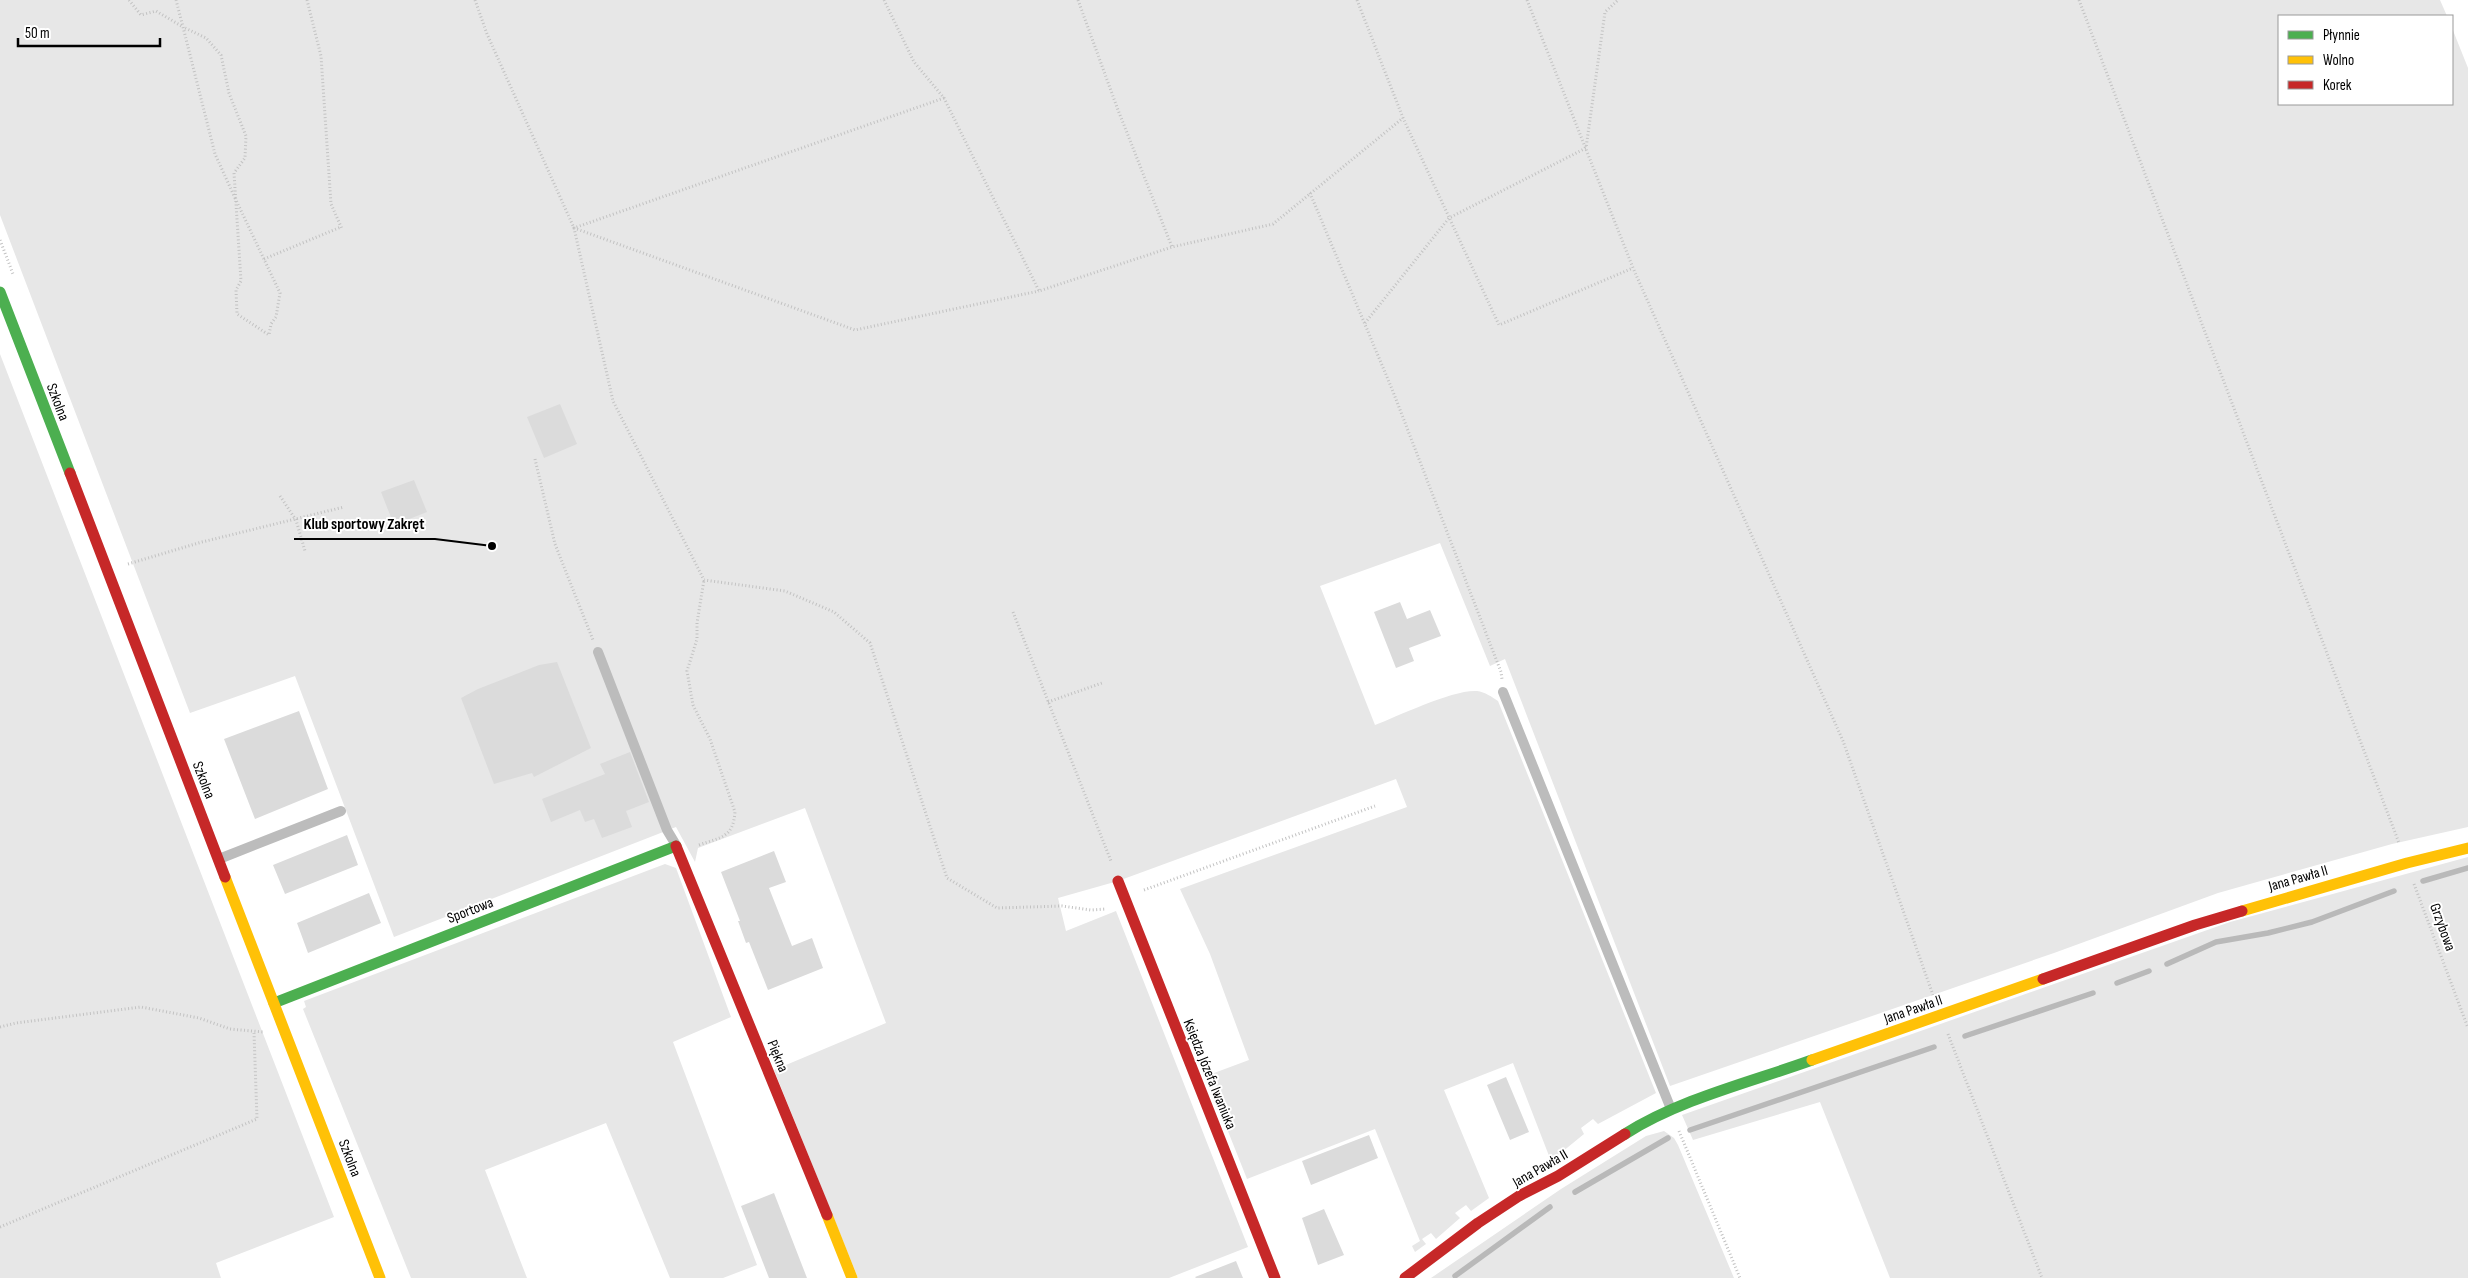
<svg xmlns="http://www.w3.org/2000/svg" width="2468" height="1278" font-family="'Sofia Sans Condensed',sans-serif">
	<rect width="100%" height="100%" fill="#fff"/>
	<path fill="#e7e7e7" d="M0 0H2440L2447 16H2279V104H2452V28L2468 68V827L2392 844 2218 893 2054 953 1670 1086 1505 659 1490 666 1440 543 1320 586 1375 725C1398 716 1454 689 1477 691 1485 692 1492 697 1498 701L1656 1093 1598 1124 1593 1119 1581 1128 1584 1134 1551 1161 1513 1063 1444 1090 1489 1198 1471 1211 1466 1205 1455 1213 1460 1218 1436 1239 1431 1233 1422 1239 1426 1244 1415 1252 1412 1246 1420 1241 1375 1129 1247 1179 1206 1076 1249 1060 1210 954 1180 889 1407 807 1396 779 1118 881 1058 898 1066 931 1116 911 1248 1247 1169 1278H858L774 1070 886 1023 805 808 698 848 695 862 676 827 394 937 295 676 190 713 0 215Z
		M0 354 334 1217 216 1263 221 1278H0Z
		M2468 857V1278H1890L1820 1102 1693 1140 1682 1115 2230 922Z
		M665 864 676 868 731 1017 673 1042 757 1265 723 1278H670L606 1123 485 1170 527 1278H411L303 1009 306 1007 304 1001Z
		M1664 1131 1674 1138 1678 1145 1734 1278H1431L1561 1189 1646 1136Z"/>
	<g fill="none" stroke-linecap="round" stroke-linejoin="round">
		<path stroke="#b9b9b9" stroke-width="5.5" d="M2423 881 2468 868
			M2167 964 2216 942 2268 933 2312 922 2394 891
			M2117 983 2149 971
			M1965 1036 2093 993
			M1690 1130 1934 1047
			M1575 1192 1668 1138
			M1455 1276 1550 1207"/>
	</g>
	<path fill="#dbdbdb" d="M560 404 577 444 544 458 527 417Z
		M414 480 427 512 394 525 381 492Z
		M1400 602 1407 619 1430 610 1441 636 1409 648 1414 661 1396 668 1374 612Z
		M557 662 591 748 534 777 532 773 494 784 461 698 478 689 539 665Z
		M299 711 328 789 255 819 224 739Z
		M630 752 649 802 626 811 632 827 602 838 594 819 585 822 580 810 551 822 542 799 605 774 600 764Z
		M347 835 358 865 285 894 273 865Z
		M774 851 786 882 769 888 792 946 812 938 823 968 768 990 749 942 746 943 738 921H740L721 872Z
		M369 893 381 923 308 953 297 923Z
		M1506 1077 1529 1132 1510 1140 1487 1085Z
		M1369 1135 1378 1158 1311 1185 1302 1161Z
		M774 1193 807 1278H769L741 1206Z
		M1324 1209 1344 1255 1318 1265 1302 1218Z
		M1236 1261 1243 1278H1196L1195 1277Z"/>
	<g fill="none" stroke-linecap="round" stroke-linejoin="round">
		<path stroke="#c2c2c2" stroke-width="3" stroke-dasharray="1 2.5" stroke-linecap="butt" d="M129 0 141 15 156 11 183 27
			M176 0 183 27
			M307 0 321 56 331 204 342 229
			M475 0 487 34 574 228 613 401 704 580 785 591 834 612 870 643 947 878 997 908 1062 906 1091 910 1106 909
			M884 0 914 62 944 98 1039 291 1172 247 1273 224 1403 118
			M1078 0 1118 110 1172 247
			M1357 0 1403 118 1499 325 1633 268
			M1527 0 1633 268 1843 741 1933 995
			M2079 0 2399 843
			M944 98 574 228 855 330 1039 291
			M1310 193 1392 389 1501 672 1502 679
			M235 198 280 293 276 317 271 324 269 335 237 314 236 290 241 281 234 173 245 158 246 136 229 93 221 55 206 38 183 27 215 154 235 198
			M0 240 13 274
			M264 259 341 227
			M1365 323 1449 218 1586 148 1605 12 1618 0
			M535 459 555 544 593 640
			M280 496 296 520 305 551
			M128 564 202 542 344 507
			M1013 612 1111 861
			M1048 702 1102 683
			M699 845C721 837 733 838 735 812L710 739 693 705 687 671 697 639V623L704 580
			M2414 884 2468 1028
			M1144 890 1375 806
			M0 1027 16 1023 141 1007 199 1018 230 1029 263 1032
			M1948 1034 2042 1278
			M1679 1131 1740 1278
			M0 1227 257 1119 254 1033"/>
		<path stroke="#bcbcbc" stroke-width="10" d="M598 652 667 830 676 845
			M1503 692 1671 1109
			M219 859 341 811"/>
		<path stroke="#4caf50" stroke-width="11" d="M0 292 70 473
			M274 1003 676 846
			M1625 1134C1680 1099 1751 1082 1812 1060"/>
		<path stroke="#ffc107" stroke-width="11" d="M225 877 380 1278
			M2242 911 2407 863 2468 848
			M1812 1060 2043 979
			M827 1215 852 1278"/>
		<path stroke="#c62828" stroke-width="11" d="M70 473 225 877
			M676 846 827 1215
			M1118 881 1275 1278
			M2043 979 2195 925 2242 911
			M1405 1278 1478 1223 1519 1196 1558 1176 1625 1134"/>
	</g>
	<g text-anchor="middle" stroke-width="4" stroke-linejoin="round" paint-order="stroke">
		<g font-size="15" fill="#000" stroke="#fff">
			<text transform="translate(58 402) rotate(69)" y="5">Szkolna</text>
			<text transform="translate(204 780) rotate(69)" y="5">Szkolna</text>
			<text transform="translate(2298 878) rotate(-16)" y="5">Jana Pawła II</text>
			<text transform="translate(470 910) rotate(-21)" y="5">Sportowa</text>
			<text transform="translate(2443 927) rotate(70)" y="5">Grzybowa</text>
			<text transform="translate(1913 1009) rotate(-19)" y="5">Jana Pawła II</text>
			<text transform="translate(778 1056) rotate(68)" y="5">Piękna</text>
			<text transform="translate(1210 1074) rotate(68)" y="5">Księdza Józefa Iwaniuka</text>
			<text transform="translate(350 1158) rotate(69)" y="5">Szkolna</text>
			<text transform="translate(1540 1168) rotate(-30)" y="5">Jana Pawła II</text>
		</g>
	</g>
	<path fill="none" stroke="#000" stroke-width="2" d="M492 546L435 539H294"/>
	<circle fill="#000" stroke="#fff" stroke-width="2" cx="492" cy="546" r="5"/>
	<g font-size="16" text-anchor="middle" font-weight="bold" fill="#000" stroke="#fff" stroke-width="4" stroke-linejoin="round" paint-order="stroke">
		<text x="364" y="529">Klub sportowy Zakręt</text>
	</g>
	<rect x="2278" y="15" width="175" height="90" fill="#ffffff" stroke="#999999"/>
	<rect x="2288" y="31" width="25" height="8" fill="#4caf50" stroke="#999999"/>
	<text x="2323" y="40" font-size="15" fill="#000000">Płynnie</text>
	<rect x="2288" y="56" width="25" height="8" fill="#ffc107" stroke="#999999"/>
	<text x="2323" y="65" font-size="15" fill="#000000">Wolno</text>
	<rect x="2288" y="81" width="25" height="8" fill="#c62828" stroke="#999999"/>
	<text x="2323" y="90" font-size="15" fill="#000000">Korek</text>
	<path d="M18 38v8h142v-8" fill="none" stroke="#000000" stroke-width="2.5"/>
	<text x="25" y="38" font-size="15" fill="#000000" stroke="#ffffff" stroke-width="4" paint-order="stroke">50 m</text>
</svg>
